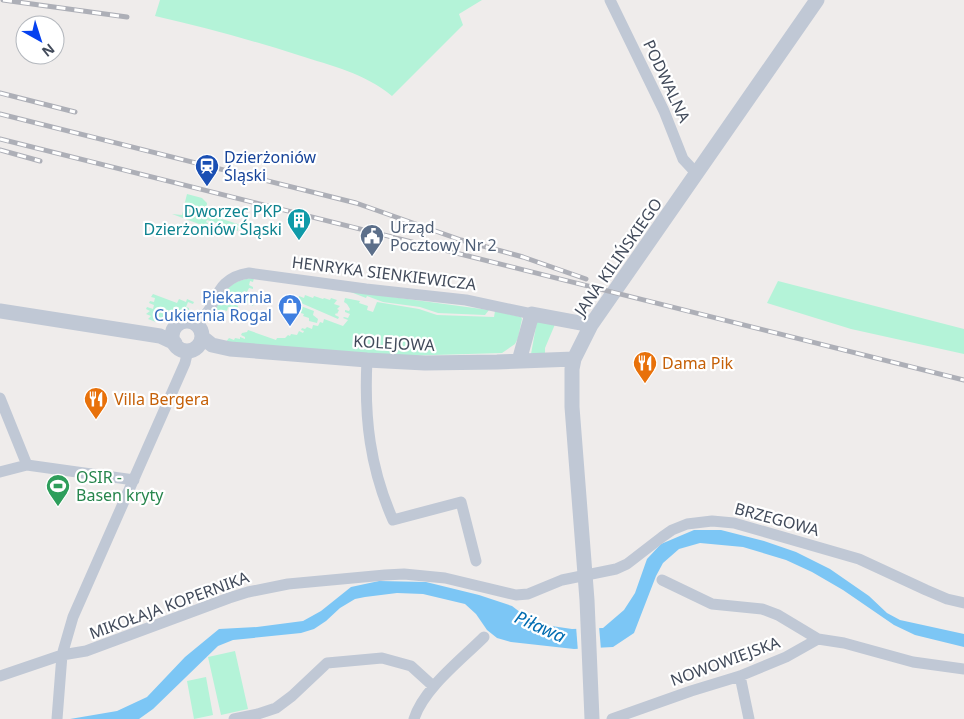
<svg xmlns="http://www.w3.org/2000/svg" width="964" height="719" font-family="'Noto Sans',sans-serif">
	<rect width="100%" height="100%" fill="#efeceb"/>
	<path fill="#b4f3d8" d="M160 0H482L459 14 463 25 392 96C364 73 332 66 298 55 251 40 203 27 155 16Z
		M187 194 202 198 207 203 206 214 241 225V227L238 226V231L234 230 232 236 224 230 225 226 207 220 206 222 208 223 207 227 172 214 182 215 184 208H186L184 206Z
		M254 278 253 282 250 281 249 285 253 287V289L249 288 247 292 244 291 243 293 248 295 247 297 255 300 253 306 238 298 235 302 238 306V308L228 307 227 311 224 310 223 312 215 309C223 291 232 279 254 278Z
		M778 281 964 329V354L851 329 767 303Z
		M348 291 489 310 485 315 438 313 420 307 383 302 367 296 366 298Z
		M153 294 177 303 179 299 186 302 187 299 194 302 193 304 188 302 186 307 189 308V310L184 308 183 310H177L176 313 172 311 170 318 167 317V321L162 319 161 322 157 320 156 322 148 319 151 316 146 314 150 311 146 309 147 307 153 309 154 305 149 303 150 301 154 302 155 298 151 297Z
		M305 295 313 298 314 296 323 299 324 298 330 300 331 298 337 300 334 304 340 306 337 309 339 310 337 314 336 313 335 315 339 317 338 319 301 303 302 302 298 300 299 296 304 298Z
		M345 298 360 301 359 303 368 306 367 310 373 312 377 302 419 309 437 315 494 317 495 311 521 317 522 319 518 338 515 344 502 353 400 356 225 343 229 338 234 340 235 338 240 339V337L245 339V337L241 335 242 333 247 332 248 330 276 340 277 338H285L288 335 290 336 291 334 297 335 299 331 303 333 304 331 301 330 302 328 305 329 307 327 312 329 313 325 318 326 320 322 323 323 324 319 343 326 348 320 343 318 344 317 348 318 350 314 345 312V310L349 311 350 309 347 304 344 302Z
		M298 305 314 311 313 315 318 319 317 323 309 321V318L303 316 304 314 291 310 292 307 297 309Z
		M537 321 556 322 545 348V353L531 354Z
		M235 651 248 709 221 715 208 657Z
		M206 677 213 715 194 719 187 681Z"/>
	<path fill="#7cc6f5" d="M694 530H721L764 541 796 552 830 569 869 596 887 613 900 620 964 634V647L915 635 894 625 843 590 812 572 786 560 743 547 700 543 679 549 663 563 656 576 634 633 613 647 574 649 511 642 497 638 487 630 476 614 465 604 423 594 397 593 365 597 355 599 340 608 326 621 314 629 301 633 233 640 218 646 153 709 139 719H70L117 711 147 697 185 657 219 629 257 627 303 621 321 611 351 587 379 581 426 582 479 595 512 606 525 616 538 624 572 629 603 628 624 610 635 593 647 559 661 544Z"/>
	<path fill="#efeceb" d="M576 626H599L601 650 578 652Z"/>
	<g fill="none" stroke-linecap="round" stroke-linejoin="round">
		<path stroke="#c0c8d5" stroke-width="11" d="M610 0 664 111 683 159 697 174
			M193 322C220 315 208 279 249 273L366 289 466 300 532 314
			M367 360C364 418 370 468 393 520L461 502 476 561
			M0 398 27 465 134 480
			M0 472 27 465
			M662 580 712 604 762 609 778 615 818 639
			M0 676 62 655 86 651 229 598 248 592 288 584 385 575 404 574 445 578 516 595 528 594 562 580 616 569 627 564 662 537 672 530 687 524 712 521 734 523 859 559 926 590 947 599 964 603
			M740 676 749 719
			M57 719 62 655 73 617 185 363 188 350
			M234 719 258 714 276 708 292 696 327 663 382 658 411 666 433 686
			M414 719C423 689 462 659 484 637
			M612 719 691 691 740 676 786 657 818 639 844 643 913 662 964 669"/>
		<path stroke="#c0c8d5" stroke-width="15" d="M0 311 160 336 175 343
			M172 336a15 15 0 1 1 30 0a15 15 0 1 1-30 0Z
			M202 337 212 345 230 349 367 360 425 363 497 362 574 359
			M519 361 532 314 591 325
			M592 719 587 600 572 407V369L574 359 591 325 817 0"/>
		<g stroke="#adafb7" stroke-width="5">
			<path id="rail" d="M3 0 127 17
				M0 93 75 112
				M0 114 356 203 461 240 523 257 586 279
				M0 139 964 380
				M0 150 40 161"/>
		</g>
		<use href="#rail" stroke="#fff" stroke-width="3" stroke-dasharray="9" stroke-linecap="butt"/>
	</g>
	<defs>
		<g id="station-pin" transform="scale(1.25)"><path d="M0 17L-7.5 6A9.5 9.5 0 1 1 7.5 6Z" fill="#1a4fb4" stroke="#fff"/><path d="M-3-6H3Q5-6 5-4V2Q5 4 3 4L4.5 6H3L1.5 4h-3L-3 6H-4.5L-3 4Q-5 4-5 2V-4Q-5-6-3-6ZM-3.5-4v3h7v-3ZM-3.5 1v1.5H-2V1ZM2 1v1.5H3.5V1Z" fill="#fff"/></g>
		<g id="building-pin" transform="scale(1.25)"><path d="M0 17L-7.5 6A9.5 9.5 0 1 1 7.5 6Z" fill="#0f9aa8" stroke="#fff"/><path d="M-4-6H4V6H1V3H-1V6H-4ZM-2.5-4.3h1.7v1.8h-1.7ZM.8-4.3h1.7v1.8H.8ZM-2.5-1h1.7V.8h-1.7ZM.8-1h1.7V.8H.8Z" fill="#fff"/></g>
		<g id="civic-pin" transform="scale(1.25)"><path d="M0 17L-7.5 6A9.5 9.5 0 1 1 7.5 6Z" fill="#5c6f8a" stroke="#fff"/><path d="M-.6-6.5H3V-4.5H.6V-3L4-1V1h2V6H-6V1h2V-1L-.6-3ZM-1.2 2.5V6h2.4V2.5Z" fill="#fff"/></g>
		<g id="shop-pin" transform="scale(1.25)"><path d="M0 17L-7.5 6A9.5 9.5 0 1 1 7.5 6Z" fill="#3f7fe0" stroke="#fff"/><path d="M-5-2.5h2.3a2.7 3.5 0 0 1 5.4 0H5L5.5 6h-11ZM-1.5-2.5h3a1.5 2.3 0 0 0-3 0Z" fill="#fff"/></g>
		<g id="restaurant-pin" transform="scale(1.25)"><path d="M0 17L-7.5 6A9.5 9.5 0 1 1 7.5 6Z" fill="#e8710a" stroke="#fff"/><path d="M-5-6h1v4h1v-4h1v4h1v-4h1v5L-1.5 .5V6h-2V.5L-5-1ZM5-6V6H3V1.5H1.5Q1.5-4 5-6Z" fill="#fff"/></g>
		<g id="stadium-pin" transform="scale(1.25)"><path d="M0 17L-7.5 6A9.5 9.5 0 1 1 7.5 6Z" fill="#2e9e5b" stroke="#fff"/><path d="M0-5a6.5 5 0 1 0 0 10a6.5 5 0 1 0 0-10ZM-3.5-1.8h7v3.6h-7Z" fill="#fff"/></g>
	</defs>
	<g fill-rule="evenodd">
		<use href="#station-pin" x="207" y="166"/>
		<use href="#building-pin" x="299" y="220"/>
		<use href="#civic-pin" x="372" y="236"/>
		<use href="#shop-pin" x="290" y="306"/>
		<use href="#restaurant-pin" x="645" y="363"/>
		<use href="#restaurant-pin" x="96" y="399"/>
		<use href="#stadium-pin" x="58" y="486"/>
	</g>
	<g text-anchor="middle" stroke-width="4.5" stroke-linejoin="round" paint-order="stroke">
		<g font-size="16" fill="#424b5b" stroke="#fff">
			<text transform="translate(667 81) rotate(65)" y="6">PODWALNA</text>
			<text transform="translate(618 257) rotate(-55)" y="6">JANA KILIŃSKIEGO</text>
			<text transform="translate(384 273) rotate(7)" y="6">HENRYKA SIENKIEWICZA</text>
			<text transform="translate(394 343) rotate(3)" y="6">KOLEJOWA</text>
			<text transform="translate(777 519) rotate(15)" y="6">BRZEGOWA</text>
			<text transform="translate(169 605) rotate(-20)" y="6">MIKOŁAJA KOPERNIKA</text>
			<text transform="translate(725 661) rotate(-20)" y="6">NOWOWIEJSKA</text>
		</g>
		<g font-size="16" fill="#164399" stroke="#fff" text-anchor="start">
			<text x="224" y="163">Dzierżoniów<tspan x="224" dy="18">Śląski</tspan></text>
		</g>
		<g font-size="16" fill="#0d838f" stroke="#fff" text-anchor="end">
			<text x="282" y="217">Dworzec PKP<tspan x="282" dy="18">Dzierżoniów Śląski</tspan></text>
		</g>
		<g font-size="16" fill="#4e5e75" stroke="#fff" text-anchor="start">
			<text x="390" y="233">Urząd<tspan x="390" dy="18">Pocztowy Nr 2</tspan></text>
		</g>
		<g font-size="16" fill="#366cbe" stroke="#fff" text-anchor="end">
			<text x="272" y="303">Piekarnia<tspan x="272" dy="18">Cukiernia Rogal</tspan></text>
		</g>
		<g font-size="16" fill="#c56008" stroke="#fff" text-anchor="start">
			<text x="662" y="369">Dama Pik</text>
			<text x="114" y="405">Villa Bergera</text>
		</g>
		<g font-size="16" fill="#27864d" stroke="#fff" text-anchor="start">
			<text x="76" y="483">OSIR -<tspan x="76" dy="18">Basen kryty</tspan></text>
		</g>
		<g font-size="18" font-style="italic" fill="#006cb1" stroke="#fff">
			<text transform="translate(540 627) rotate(24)" y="6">Piława</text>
		</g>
	</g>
	<g transform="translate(40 40) rotate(141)"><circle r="24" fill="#ffffff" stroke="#b3b7bd"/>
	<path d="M0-4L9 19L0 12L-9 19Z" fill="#0541ef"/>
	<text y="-8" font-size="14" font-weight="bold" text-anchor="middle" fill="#424b5b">N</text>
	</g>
</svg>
